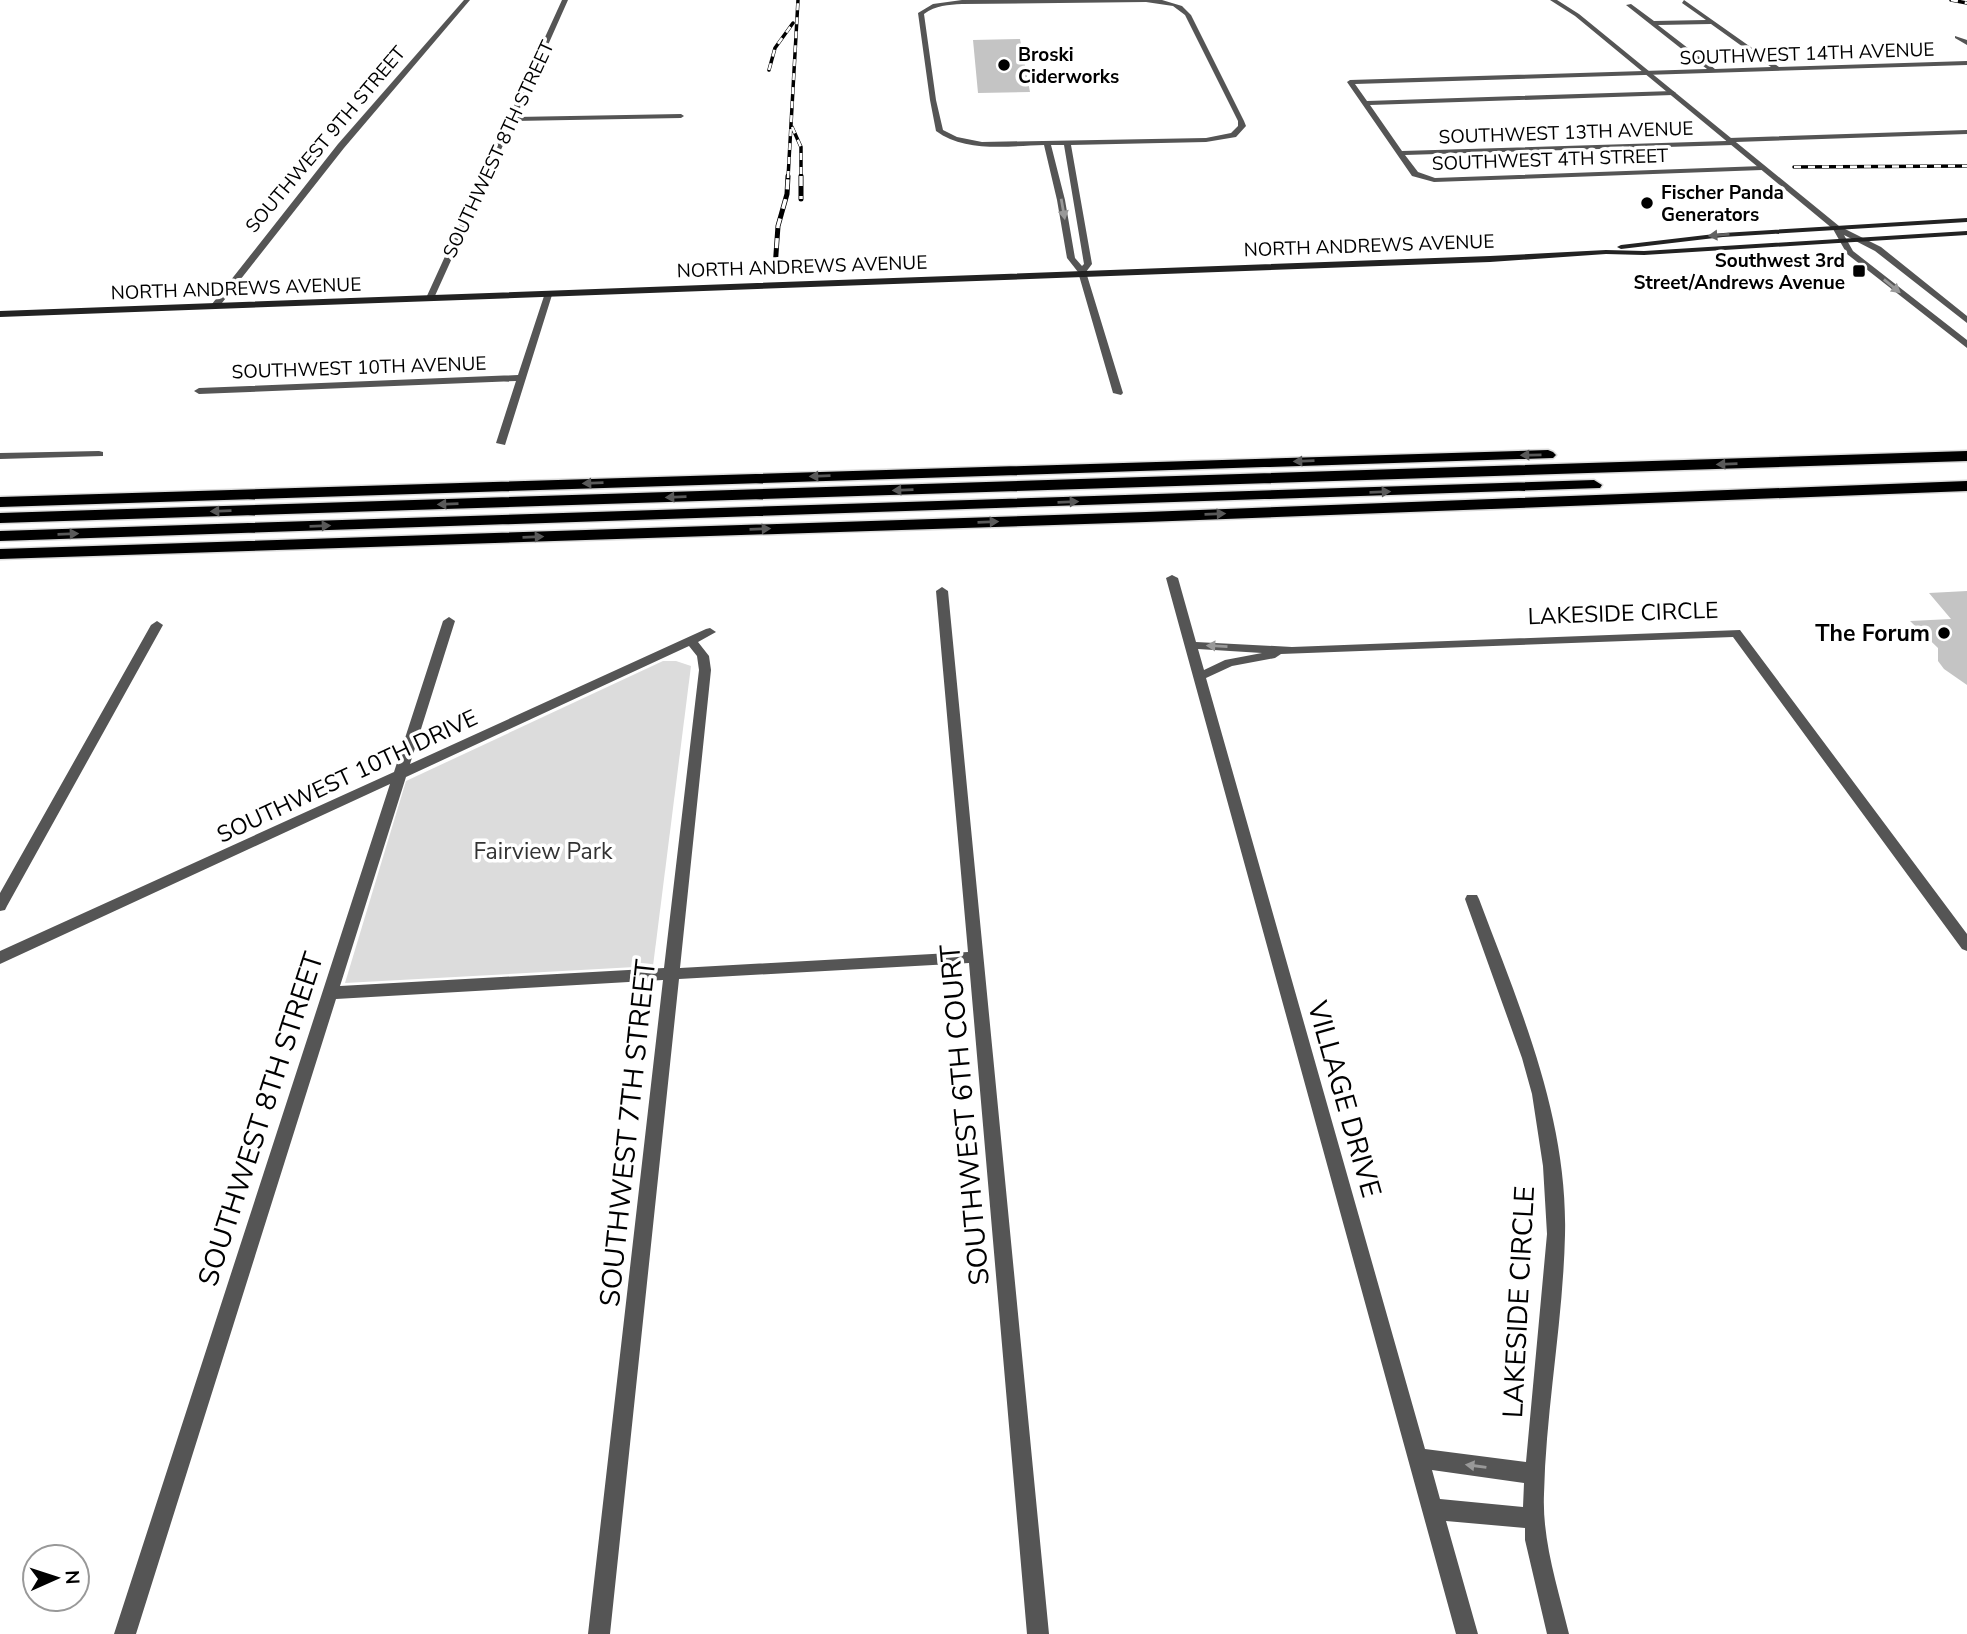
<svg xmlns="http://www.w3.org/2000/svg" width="1967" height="1634" font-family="'Nunito Sans',sans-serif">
	<rect width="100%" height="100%" fill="#fff"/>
	<path fill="#dcdcdc" d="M663 661H676L691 666 653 966 345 983 406 781Z"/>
	<path fill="#c4c4c4" d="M1020 39 1030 92 978 93 973 40Z
		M1967 591V685L1944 669 1938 661V648L1910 621 1951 619 1929 593Z"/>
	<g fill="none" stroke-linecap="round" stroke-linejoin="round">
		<g stroke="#dbdbdb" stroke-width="3">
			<path id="motorway" d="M1548 450 1553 452 1556 455 1553 458 0 507V497Z
				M1967 451V461L0 523V513Z
				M1594 480 1602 485 1600 488 0 541V531Z
				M1967 481V491L1146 522 0 559V549L1146 512Z"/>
		</g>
		<path fill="#555" fill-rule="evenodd" d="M464 0H470L344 148 218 308H212V304L338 144Z
			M562 0H568L516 117 681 114 684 116 681 118 514 121 434 298 427 300 426 298Z
			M962 0H1162L1182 6 1191 15 1244 121 1246 126 1236 137 1206 142 1071 145 1092 264 1086 272 1123 393 1121 395 1113 393 1078 272 1067 258 1057 200 1044 145C1009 146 966 153 936 131L930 100 918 13 933 4ZM1146 2 1173 6 1185 15 1238 121V126L1231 133 1206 138 982 142 957 137 943 130 936 100 924 14C936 5 948 5 962 4ZM1051 145H1064L1084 264 1082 266 1075 258 1065 200Z
			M1684 0 1779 67 1967 61V65L1355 84 1367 101 1673 91 1676 93 1673 95 1370 105 1402 151 1726 141 1729 138 1967 130V134L1736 142 1733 145 1405 155 1418 172 1435 178 1762 166 1766 168 1762 170 1434 182 1412 176 1347 82 1350 80 1707 69 1626 5 1631 4 1654 21 1706 20 1682 3ZM1711 24 1771 67 1715 69 1658 25Z
			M1955 36 1967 40V45L1955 38Z
			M545 293 552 295 505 445 496 443 516 381 199 394 194 391 199 388 518 375Z
			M99 451 103 452V456L0 459V453Z
			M1172 575 1178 578 1196 642 1292 647 1740 630 1967 934V951L1962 949 1733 637 1281 654 1275 658 1232 666 1206 678 1425 1449 1526 1462 1547 1234 1543 1166 1532 1094 1522 1058 1465 899 1467 895H1477L1479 899C1520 1008 1568 1117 1565 1235 1563 1322 1546 1408 1544 1494 1542 1541 1558 1588 1569 1634H1547L1525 1540V1528L1446 1521 1478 1634H1456L1166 578ZM1198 649 1262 653 1225 660 1204 670ZM1432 1470 1524 1483 1523 1507 1440 1499Z
			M942 587 948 591 1049 1634H1027L969 963 679 979 610 1634H588L663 980 336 999 136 1634H114L390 784 0 964V951L394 772 443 621 449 617 455 621 410 764 706 629 710 628 716 632 698 642 709 656 711 670 680 968 968 952 936 591ZM689 646 697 656 699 670 664 968 340 986 406 777Z
			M157 621 163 625 7 906 5 910 0 911V893L151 625Z"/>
		<path fill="#555" fill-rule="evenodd" d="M1550 0H1557L1579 14 1839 226 1881 247 1967 316V323L1875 251 1844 235 1853 251 1967 340V348L1847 254 1833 229 1575 16Z"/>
		<path fill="#222" fill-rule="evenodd" d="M1967 218V222L1723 237 1621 249 1617 247 1621 245 1723 233Z
			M1967 231V235L1644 255 1606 254 1490 262 0 317V311L1490 256 1606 250 1644 251Z"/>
		<use href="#motorway" fill="#000" fill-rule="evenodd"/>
		<g stroke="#000" stroke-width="3.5">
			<path id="rail-far1" d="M1951 0 1967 3
				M769 70 775 48 793 23
				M792 127 801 147V178
				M1794 167 1967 166
				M788 178 798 0"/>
		</g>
		<g stroke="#000" stroke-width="5">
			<path id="rail" d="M801 176V199
				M775 268 778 226 787 194 788 176"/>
		</g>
		<use href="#rail-far1" stroke="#fff" stroke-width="2.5" stroke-dasharray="7" stroke-linecap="butt"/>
		<use href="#rail" stroke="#fff" stroke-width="3.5" stroke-dasharray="10" stroke-linecap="butt"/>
	</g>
	<defs><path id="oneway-solid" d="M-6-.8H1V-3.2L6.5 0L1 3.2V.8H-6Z" transform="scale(1.75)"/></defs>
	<g fill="#999">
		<use href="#oneway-solid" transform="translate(1063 209) rotate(80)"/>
		<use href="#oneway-solid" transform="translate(1892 286) rotate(39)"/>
		<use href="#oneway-solid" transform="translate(1217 646) rotate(-177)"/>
		<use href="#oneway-solid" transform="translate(1476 1466) rotate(-172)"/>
	</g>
	<use fill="#646464" href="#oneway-solid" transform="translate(1719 235) rotate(175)"/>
	<g fill="#595959">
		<use href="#oneway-solid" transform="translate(1531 455) rotate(179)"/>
		<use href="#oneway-solid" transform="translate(1304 461) rotate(178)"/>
		<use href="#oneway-solid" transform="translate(1727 464) rotate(178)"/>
		<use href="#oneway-solid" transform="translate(820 476) rotate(178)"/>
		<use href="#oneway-solid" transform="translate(593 483) rotate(178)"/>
		<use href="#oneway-solid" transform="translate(903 490) rotate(178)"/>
		<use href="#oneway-solid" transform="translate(1380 492) rotate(-2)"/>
		<use href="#oneway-solid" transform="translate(676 497) rotate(178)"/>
		<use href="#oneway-solid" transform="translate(1068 502) rotate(-2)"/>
		<use href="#oneway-solid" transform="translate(448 504) rotate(178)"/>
		<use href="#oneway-solid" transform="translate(221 511) rotate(178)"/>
		<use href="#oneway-solid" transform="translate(1215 514) rotate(-2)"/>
		<use href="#oneway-solid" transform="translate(988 522) rotate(-2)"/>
		<use href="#oneway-solid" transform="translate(320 526) rotate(-2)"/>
		<use href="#oneway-solid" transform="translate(760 529) rotate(-2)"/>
		<use href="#oneway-solid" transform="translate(68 534) rotate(-2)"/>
		<use href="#oneway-solid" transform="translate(533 537) rotate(-2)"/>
	</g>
	<g fill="#000" stroke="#fff" stroke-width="2.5">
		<circle cx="1004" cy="65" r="7"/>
		<circle cx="1647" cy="203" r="7"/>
		<rect x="1852" y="264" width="14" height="14" rx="3.5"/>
		<circle cx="1944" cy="633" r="7"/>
	</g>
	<g text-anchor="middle" stroke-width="7" stroke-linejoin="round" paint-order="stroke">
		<g font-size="19" fill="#000" stroke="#fff">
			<text transform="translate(1807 53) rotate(-2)" y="7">SOUTHWEST 14TH AVENUE</text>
			<text transform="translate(1566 132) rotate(-2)" y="7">SOUTHWEST 13TH AVENUE</text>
			<text transform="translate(325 139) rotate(-50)" y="7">SOUTHWEST 9TH STREET</text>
			<text transform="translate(498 149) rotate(-65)" y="7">SOUTHWEST 8TH STREET</text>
			<text transform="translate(1550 159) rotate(-2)" y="7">SOUTHWEST 4TH STREET</text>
			<text transform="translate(1369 245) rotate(-2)" y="7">NORTH ANDREWS AVENUE</text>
			<text transform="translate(802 266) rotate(-2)" y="7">NORTH ANDREWS AVENUE</text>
			<text transform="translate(236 288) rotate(-2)" y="7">NORTH ANDREWS AVENUE</text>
			<text transform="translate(359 367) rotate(-2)" y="7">SOUTHWEST 10TH AVENUE</text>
		</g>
		<g font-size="19" font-weight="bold" fill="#000" stroke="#fff" text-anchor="start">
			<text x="1018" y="61">Broski<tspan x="1018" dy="22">Ciderworks</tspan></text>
			<text x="1661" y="199">Fischer Panda<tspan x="1661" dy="22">Generators</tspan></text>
			<text x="1845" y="267" text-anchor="end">Southwest 3rd<tspan x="1845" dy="22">Street/Andrews Avenue</tspan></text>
		</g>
		<g font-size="23" fill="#000" stroke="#fff">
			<text transform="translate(1623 613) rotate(-2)" y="8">LAKESIDE CIRCLE</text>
			<text transform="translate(347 776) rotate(-25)" y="8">SOUTHWEST 10TH DRIVE</text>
		</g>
		<g font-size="23" font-weight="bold" fill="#000" stroke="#fff" text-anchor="end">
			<text x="1930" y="641">The Forum</text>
		</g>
		<g font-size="23" fill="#333" stroke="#fff">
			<text x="543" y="859">Fairview Park</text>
		</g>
		<g font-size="28" fill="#000" stroke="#fff">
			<text transform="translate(1345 1099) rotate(74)" y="10">VILLAGE DRIVE</text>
			<text transform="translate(964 1115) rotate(-95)" y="10">SOUTHWEST 6TH COURT</text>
			<text transform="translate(260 1119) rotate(-72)" y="10">SOUTHWEST 8TH STREET</text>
			<text transform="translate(627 1133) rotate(-84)" y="10">SOUTHWEST 7TH STREET</text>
			<text transform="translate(1518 1302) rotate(-87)" y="10">LAKESIDE CIRCLE</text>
		</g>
	</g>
	<g transform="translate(56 1578) rotate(87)"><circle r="33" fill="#ffffff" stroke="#999999" stroke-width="2"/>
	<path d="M0-5L12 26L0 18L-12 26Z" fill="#000000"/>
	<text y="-10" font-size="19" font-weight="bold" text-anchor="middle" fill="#000000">N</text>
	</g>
</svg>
